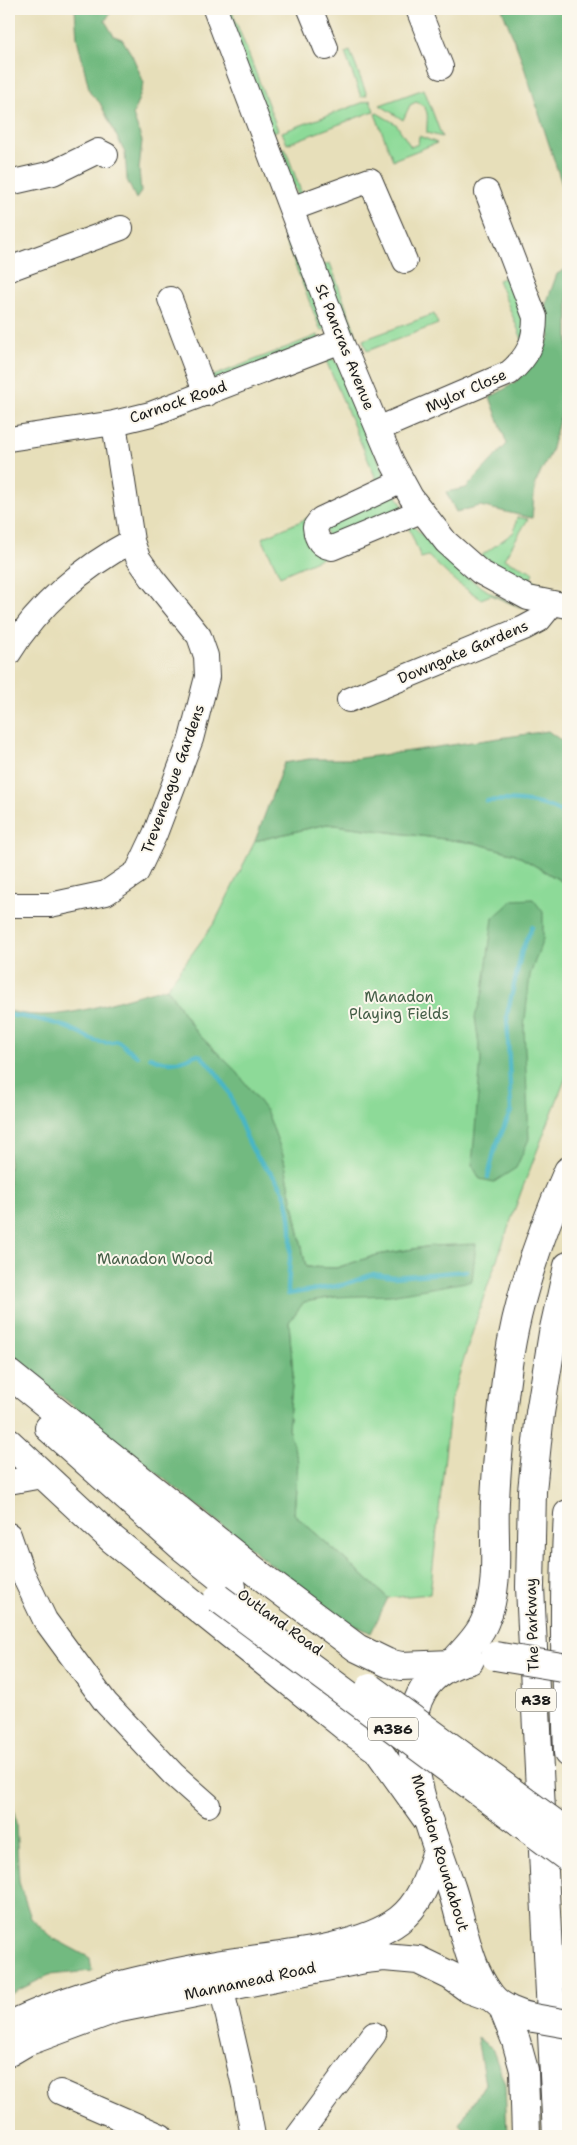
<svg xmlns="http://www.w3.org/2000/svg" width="577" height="2145" font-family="'Shantell Sans',sans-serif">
	<rect width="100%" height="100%" fill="#fbf7ec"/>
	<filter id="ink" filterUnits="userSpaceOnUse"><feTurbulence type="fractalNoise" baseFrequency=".02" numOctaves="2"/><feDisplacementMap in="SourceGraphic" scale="10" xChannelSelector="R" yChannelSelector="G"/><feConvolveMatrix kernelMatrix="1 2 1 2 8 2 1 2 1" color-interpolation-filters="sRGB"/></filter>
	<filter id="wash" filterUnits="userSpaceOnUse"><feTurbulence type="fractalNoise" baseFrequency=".0096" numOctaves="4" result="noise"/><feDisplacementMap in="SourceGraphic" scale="20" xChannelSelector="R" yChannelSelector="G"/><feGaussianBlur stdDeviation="1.12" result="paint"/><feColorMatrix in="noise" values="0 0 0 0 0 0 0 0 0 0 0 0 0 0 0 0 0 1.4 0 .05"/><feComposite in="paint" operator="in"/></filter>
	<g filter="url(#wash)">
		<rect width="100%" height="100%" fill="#e7dfba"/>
		<path fill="#8dda98" stroke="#547b5a" d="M223 9H231L278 130 271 133Z
			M350 51 367 95 361 97 345 53Z
			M424 89 442 137 427 133C426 119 432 108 416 102L410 105 403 120 380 105Z
			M370 100 374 111 287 144 282 132Z
			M377 113 396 124 411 147 418 144 419 136 437 143 393 160 375 114Z
			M285 148 303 197 298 195 278 151Z
			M291 233 326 329 321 331 284 237Z
			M330 263 358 339 351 341 322 266Z
			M513 274 525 306 524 344 498 280Z
			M434 314 438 324 367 351 363 340Z
			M318 335 320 342 215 380 211 377Z
			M325 358 333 359 338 364 384 473V476L377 481Z
			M394 491 404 508 328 538 324 526Z
			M310 517 326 556 280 576 262 538Z
			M517 517 528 519 504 559 533 572 531 579 550 589 519 578 481 556 514 532Z
			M412 525 462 574 491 593 522 608 491 595 481 599 456 582 428 556 421 558 408 526Z
			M327 824 475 843 515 854 568 885V1072L521 1192 484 1296 451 1400 430 1594 388 1598 294 1514 298 1461 288 1429 293 1375 289 1322 303 1302 335 1297 476 1245 431 1246 377 1255 336 1268 306 1267 283 1155 237 1072 196 1032 167 988 215 922 255 841Z"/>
		<path fill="#72ba80" stroke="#476b4e" d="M75 9H113L105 21 114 36 122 39 132 55 144 83 133 115 142 141 139 169 141 192 136 199 127 180 125 153 100 103 90 93 77 38Z
			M502 9H568V203L521 58Z
			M568 268V395L564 401 551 452 535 484 532 518 480 506 456 512 446 492 466 488 507 444 490 397C520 383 534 365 550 337L543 312 557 274Z
			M548 731 566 744 568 752V885L515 854 475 843 327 824 255 841 284 763 309 759H354Z
			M533 899 543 912V939L530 975 524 1028 529 1139 516 1168 494 1182 480 1179 472 1165 481 1059 475 1017 483 992 493 918 513 900Z
			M167 988 196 1032 237 1072 267 1112 283 1155 306 1267 336 1268 377 1255 431 1246 476 1244 472 1281 390 1295 335 1297 304 1302 289 1322 293 1375 288 1429 298 1461 294 1514 388 1598 371 1633 336 1616 322 1605 9 1355V1011C63 1025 114 999 167 988Z
			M9 1776 16 1824 19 1882 31 1918 51 1937 90 1958 92 1971 49 1975 9 1995Z
			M477 2038 492 2048 505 2084 507 2136H470L459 2124 485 2084Z"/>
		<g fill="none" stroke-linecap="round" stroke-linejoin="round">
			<path stroke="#49b6c5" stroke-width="4.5" d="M486 801C509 799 552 800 568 819
				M9 1015C27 1017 46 1020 63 1026 86 1033 92 1047 118 1041L137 1056
				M150 1057C161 1062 174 1064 186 1059 192 1057 194 1053 201 1056 212 1067 224 1080 230 1095 238 1115 243 1134 254 1152 266 1172 283 1179 288 1206 295 1236 288 1264 288 1294L343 1285 373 1274 394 1277 467 1271
				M488 1177 495 1148 511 1111 507 1015 522 950 532 927"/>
		</g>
	</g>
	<g filter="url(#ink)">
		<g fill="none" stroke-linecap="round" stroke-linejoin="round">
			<g stroke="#3a3934" stroke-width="26">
				<path id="minor" d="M215 9 343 346 392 462 411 497 446 542 480 572 528 598 568 606
					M310 9 326 48
					M418 9 441 67
					M9 183 53 173 98 151 106 155
					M291 209 370 180 405 261
					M9 269 121 228
					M170 299 206 394
					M378 429 509 373C528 357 535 342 535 317L487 192
					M9 439 114 423 151 414 341 341
					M402 481 321 519 315 527C316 539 320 546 332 548L421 511
					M9 653C38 605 83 567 132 541
					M349 700 524 628 539 620 552 604
					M9 905H50L106 893 137 872 155 834 191 739 207 677 206 656 199 636 152 578 138 558 132 541 114 423
					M9 1482 42 1476
					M9 1535 22 1572 45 1620 106 1703 173 1774 208 1805
					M217 1969 244 2086 253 2136
					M60 2092 161 2136
					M298 2136 374 2034"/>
			</g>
			<g stroke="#3a3934" stroke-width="30">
				<path id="major" d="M9 1374 270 1583 357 1648 388 1663 401 1666 452 1664
					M49 1428 181 1546 232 1587
					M9 1443 112 1539 347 1728 377 1749 429 1822
					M9 2026C73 1994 146 1977 216 1965 269 1956 357 1952 399 1920 422 1902 428 1877 437 1851
					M9 2052 26 2042 115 2009 365 1959 384 1957 418 1960 451 1976 469 1989 491 1997"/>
			</g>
			<g stroke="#3a3934" stroke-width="30">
				<path id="highway" d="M568 1514C563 1594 565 1673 568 1753
					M470 1660C365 1682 431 1826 452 1890 463 1924 468 1967 491 1996 500 2008 520 2015 534 2018
					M453 1663C464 1650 479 1637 485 1621 501 1585 493 1540 495 1501 497 1456 502 1410 508 1365 517 1298 541 1232 568 1171
					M502 2006 516 2041 524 2070 526 2136
					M557 2136 530 1587 532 1491 540 1413 553 1333 568 1266"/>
			</g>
			<use href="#minor" stroke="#fff" stroke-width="24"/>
			<use href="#major" stroke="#fff" stroke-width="28"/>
			<use href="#highway" stroke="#fff" stroke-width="28"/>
			<g stroke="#3a3934" stroke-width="30" stroke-linecap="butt">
				<path id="major-bridge" d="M218 1598 568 1858
					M370 1688 568 1833"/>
			</g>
			<g stroke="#3a3934" stroke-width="30" stroke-linecap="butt">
				<path id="highway-bridge" d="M495 1656 568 1668
					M534 2018 568 2024"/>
			</g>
			<use href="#major-bridge" stroke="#fff" stroke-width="28"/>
			<use href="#highway-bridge" stroke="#fff" stroke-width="28"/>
		</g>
	</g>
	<g text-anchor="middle" stroke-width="4" stroke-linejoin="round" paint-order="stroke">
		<g fill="#fbf7ec" stroke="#5f5e5a" stroke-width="1">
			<rect x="516" y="1688.5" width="40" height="23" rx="4"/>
			<rect x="368" y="1717.5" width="50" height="23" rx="4"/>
		</g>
		<g font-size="14" font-weight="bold" fill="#1c1c1c">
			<text x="536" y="1705">A38</text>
			<text x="393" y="1734">A386</text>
		</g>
		<g font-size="15" fill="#1c1c1c" stroke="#fbf7ec">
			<text transform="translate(345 347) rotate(68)" y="5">St Pancras Avenue</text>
			<text transform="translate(466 391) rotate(-24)" y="5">Mylor Close</text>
			<text transform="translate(178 402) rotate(-19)" y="5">Carnock Road</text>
			<text transform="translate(463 652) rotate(-23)" y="5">Downgate Gardens</text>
			<text transform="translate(173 779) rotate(-70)" y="5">Treveneague Gardens</text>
			<text transform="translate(280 1622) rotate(36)" y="5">Outland Road</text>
			<text transform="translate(532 1625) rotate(-92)" y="5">The Parkway</text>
			<text transform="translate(440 1853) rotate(73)" y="5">Manadon Roundabout</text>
			<text transform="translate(250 1981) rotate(-12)" y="5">Mannamead Road</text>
		</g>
		<g font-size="15" fill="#445e47" stroke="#fbf7ec">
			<text x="399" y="1002">Manadon<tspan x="399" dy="17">Playing Fields</tspan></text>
			<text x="155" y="1264">Manadon Wood</text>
		</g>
	</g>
	<rect width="577" height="2145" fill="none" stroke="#fbf7ec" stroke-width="30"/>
</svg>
